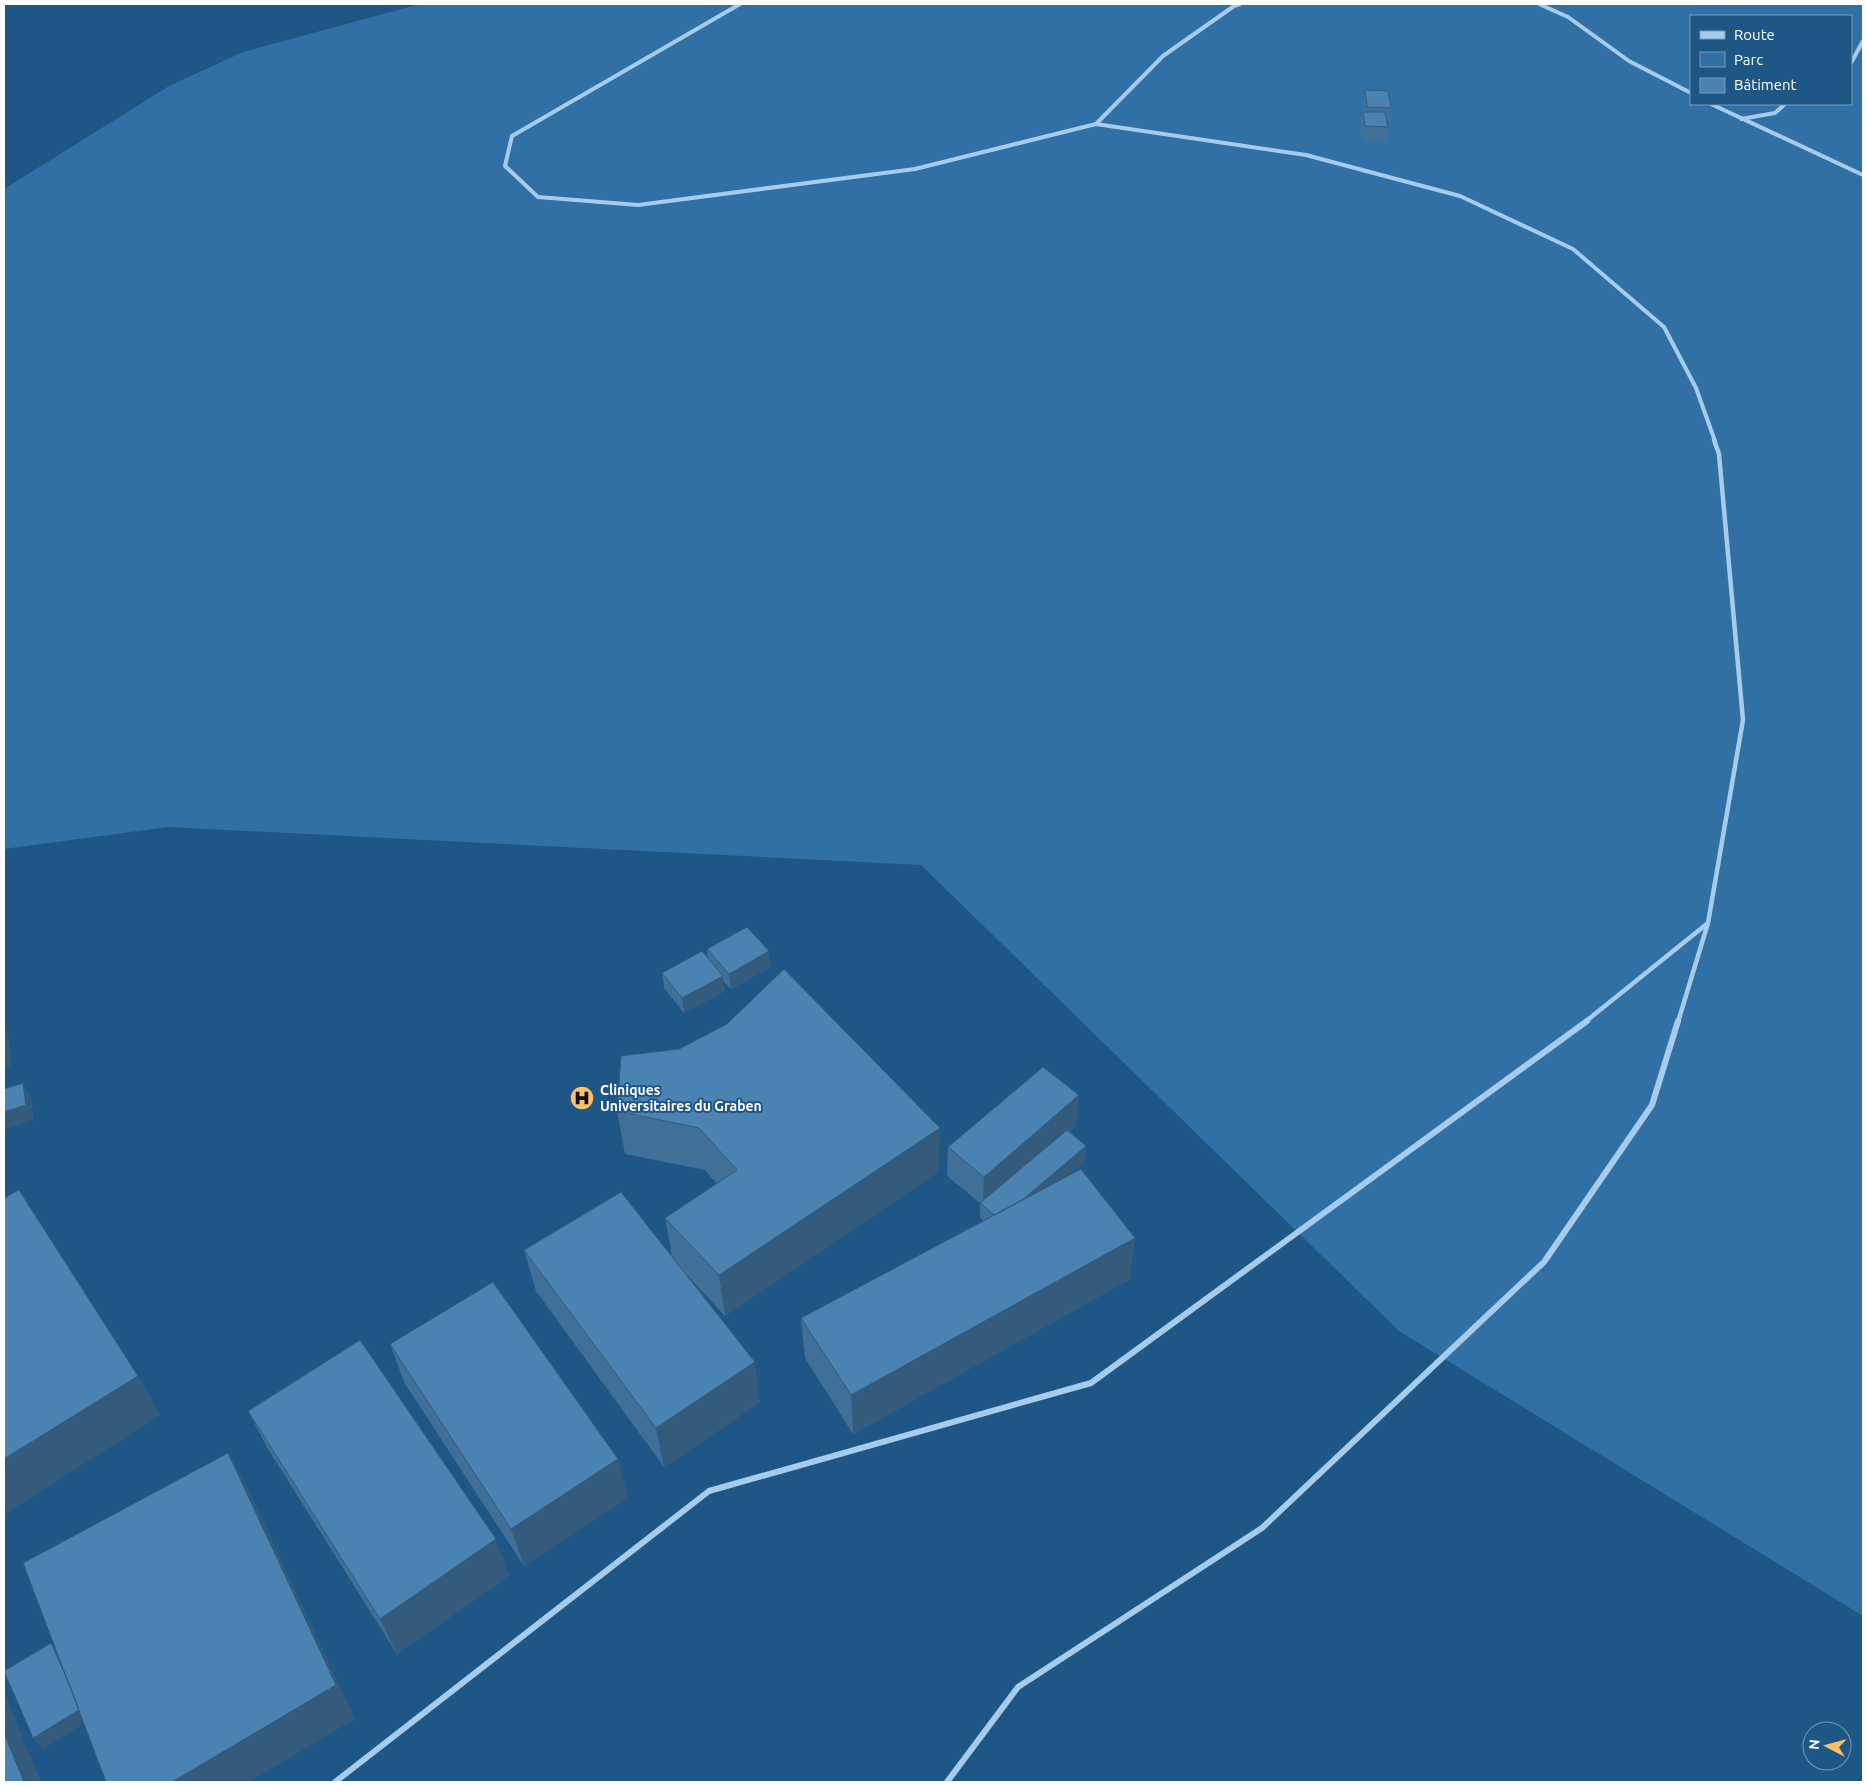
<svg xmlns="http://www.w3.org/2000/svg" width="1867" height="1786" font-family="Ubuntu,sans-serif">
	<rect width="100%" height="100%" fill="#1e5686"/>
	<path fill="#3170a4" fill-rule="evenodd" d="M420 4H1863V1616L1399 1331 921 865 168 827 4 849V189L169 86 243 52ZM1691 16H1851V104H1691Z"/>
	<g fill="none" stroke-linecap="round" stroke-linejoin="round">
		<path stroke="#a7cceb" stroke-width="4" d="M740 4 512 136 505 166 538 197 638 205 915 169 1096 124 1306 155 1460 196 1573 249 1664 327 1696 388 1715 441
			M1539 4 1568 17 1629 61 1691 93
			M1851 63 1863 41
			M1711 104 1863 175
			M1741 119 1775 113 1785 104
			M1096 124 1163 56 1234 6 1240 4"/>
		<path stroke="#a7cceb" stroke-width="4.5" d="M1585 1022 1708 923 1743 720 1719 454 1714 440
			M1678 1022 1708 923"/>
		<path stroke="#a7cceb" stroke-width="6" d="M335 1782 709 1491 1091 1383 1587 1021
			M947 1782 1018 1687 1262 1528 1544 1262 1652 1105 1678 1021"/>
	</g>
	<path fill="#407098" d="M1365 90 1391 108 1388 123H1387L1388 127 1386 142 1363 141 1360 126 1363 112V105Z
		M707 949 771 967 731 989 723 981 725 991 684 1013 664 988 662 973 708 958Z
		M617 1111 939 1171 725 1316 684 1272 760 1402 664 1467 536 1291 524 1250 672 1256 665 1218 717 1184 705 1170 625 1154Z
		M1076 1125 1069 1132 1086 1146 1085 1161 1065 1178 1130 1279 853 1434 805 1358 801 1318 984 1221 980 1218V1203L947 1176 948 1147Z
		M390 1344 628 1497 524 1566 405 1384Z
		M248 1411 509 1576 397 1654 268 1449Z"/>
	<path fill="#345b7c" d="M769 951 771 967 731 989 729 974Z
		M723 976 725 991 684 1013 682 998Z
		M4 1027 8 1034 12 1066 4 1068Z
		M23 1083 31 1098 34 1120 4 1129V1112Z
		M1079 1095 1076 1125 983 1206 984 1177Z
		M940 1128 939 1171 725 1316 719 1275Z
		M1086 1146 1085 1161 999 1234 1000 1220Z
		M1135 1238 1130 1279 853 1434 851 1395Z
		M755 1362 760 1402 664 1467 656 1428Z
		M138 1376 160 1415 4 1515V1459Z
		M228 1453 249 1491 355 1719 249 1782H172Z
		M618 1459 628 1497 524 1566 511 1529Z
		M496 1539 509 1576 397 1654 380 1619Z
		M51 1643 60 1655 89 1721 43 1749 33 1738Z
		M4 1692 41 1782H24L4 1733Z"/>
	<path fill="#4a82b1" stroke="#345b7c" d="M1365 90 1388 91 1391 108 1367 107Z
		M1363 112H1385L1388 127 1365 126Z
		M747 927 769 951 729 974 707 949Z
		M702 951 723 976 682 998 662 973Z
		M784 969 940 1128 719 1275 665 1218 737 1170 699 1128 617 1111 621 1056 679 1049 727 1024Z
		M1043 1067 1079 1095 984 1177 948 1147Z
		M23 1083 26 1105 4 1112V1089Z
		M1067 1130 1086 1146 1022 1200 994 1215 980 1203Z
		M1081 1169 1135 1238 851 1395 801 1318Z
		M19 1190 138 1376 4 1459V1198Z
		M621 1192 755 1362 656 1428 524 1250Z
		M493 1282 618 1459 511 1529 390 1344Z
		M360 1340 496 1539 380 1619 248 1411Z
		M228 1453 336 1685 172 1782H106L23 1563Z
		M51 1643 71 1688 79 1710 33 1738 4 1671Z
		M4 1733 24 1782H4Z"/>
	<defs>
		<g id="hospital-disc" transform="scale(1.25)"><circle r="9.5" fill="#fac166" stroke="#1e5686"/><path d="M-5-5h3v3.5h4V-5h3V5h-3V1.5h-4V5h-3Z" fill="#111"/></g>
	</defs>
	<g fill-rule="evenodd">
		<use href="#hospital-disc" x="582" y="1098"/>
	</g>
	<g text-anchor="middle" stroke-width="4" stroke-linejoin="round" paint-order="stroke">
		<g font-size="14" font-weight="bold" fill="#fff" stroke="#1e5686" text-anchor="start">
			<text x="600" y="1095">Cliniques<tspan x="600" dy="16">Universitaires du Graben</tspan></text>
		</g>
	</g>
	<rect width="1867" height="1786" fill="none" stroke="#ffffff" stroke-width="10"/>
	<rect x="1690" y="15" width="162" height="90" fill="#1e5686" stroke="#789ab6"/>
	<rect x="1700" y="31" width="25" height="8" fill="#a7cceb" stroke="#789ab6"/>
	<text x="1734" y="40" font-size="15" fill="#ffffff">Route</text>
	<rect x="1700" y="52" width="25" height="15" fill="#3170a4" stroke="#789ab6"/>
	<text x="1734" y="65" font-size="15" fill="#ffffff">Parc</text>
	<rect x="1700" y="78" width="25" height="15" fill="#4a82b1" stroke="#789ab6"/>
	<text x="1734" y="90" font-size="15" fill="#ffffff">Bâtiment</text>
	<g transform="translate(1827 1746) rotate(276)"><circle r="24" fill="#1e5686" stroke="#789ab6"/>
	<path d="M0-4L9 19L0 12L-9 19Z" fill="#fac166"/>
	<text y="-8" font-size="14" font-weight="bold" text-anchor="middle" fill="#ffffff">N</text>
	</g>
</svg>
